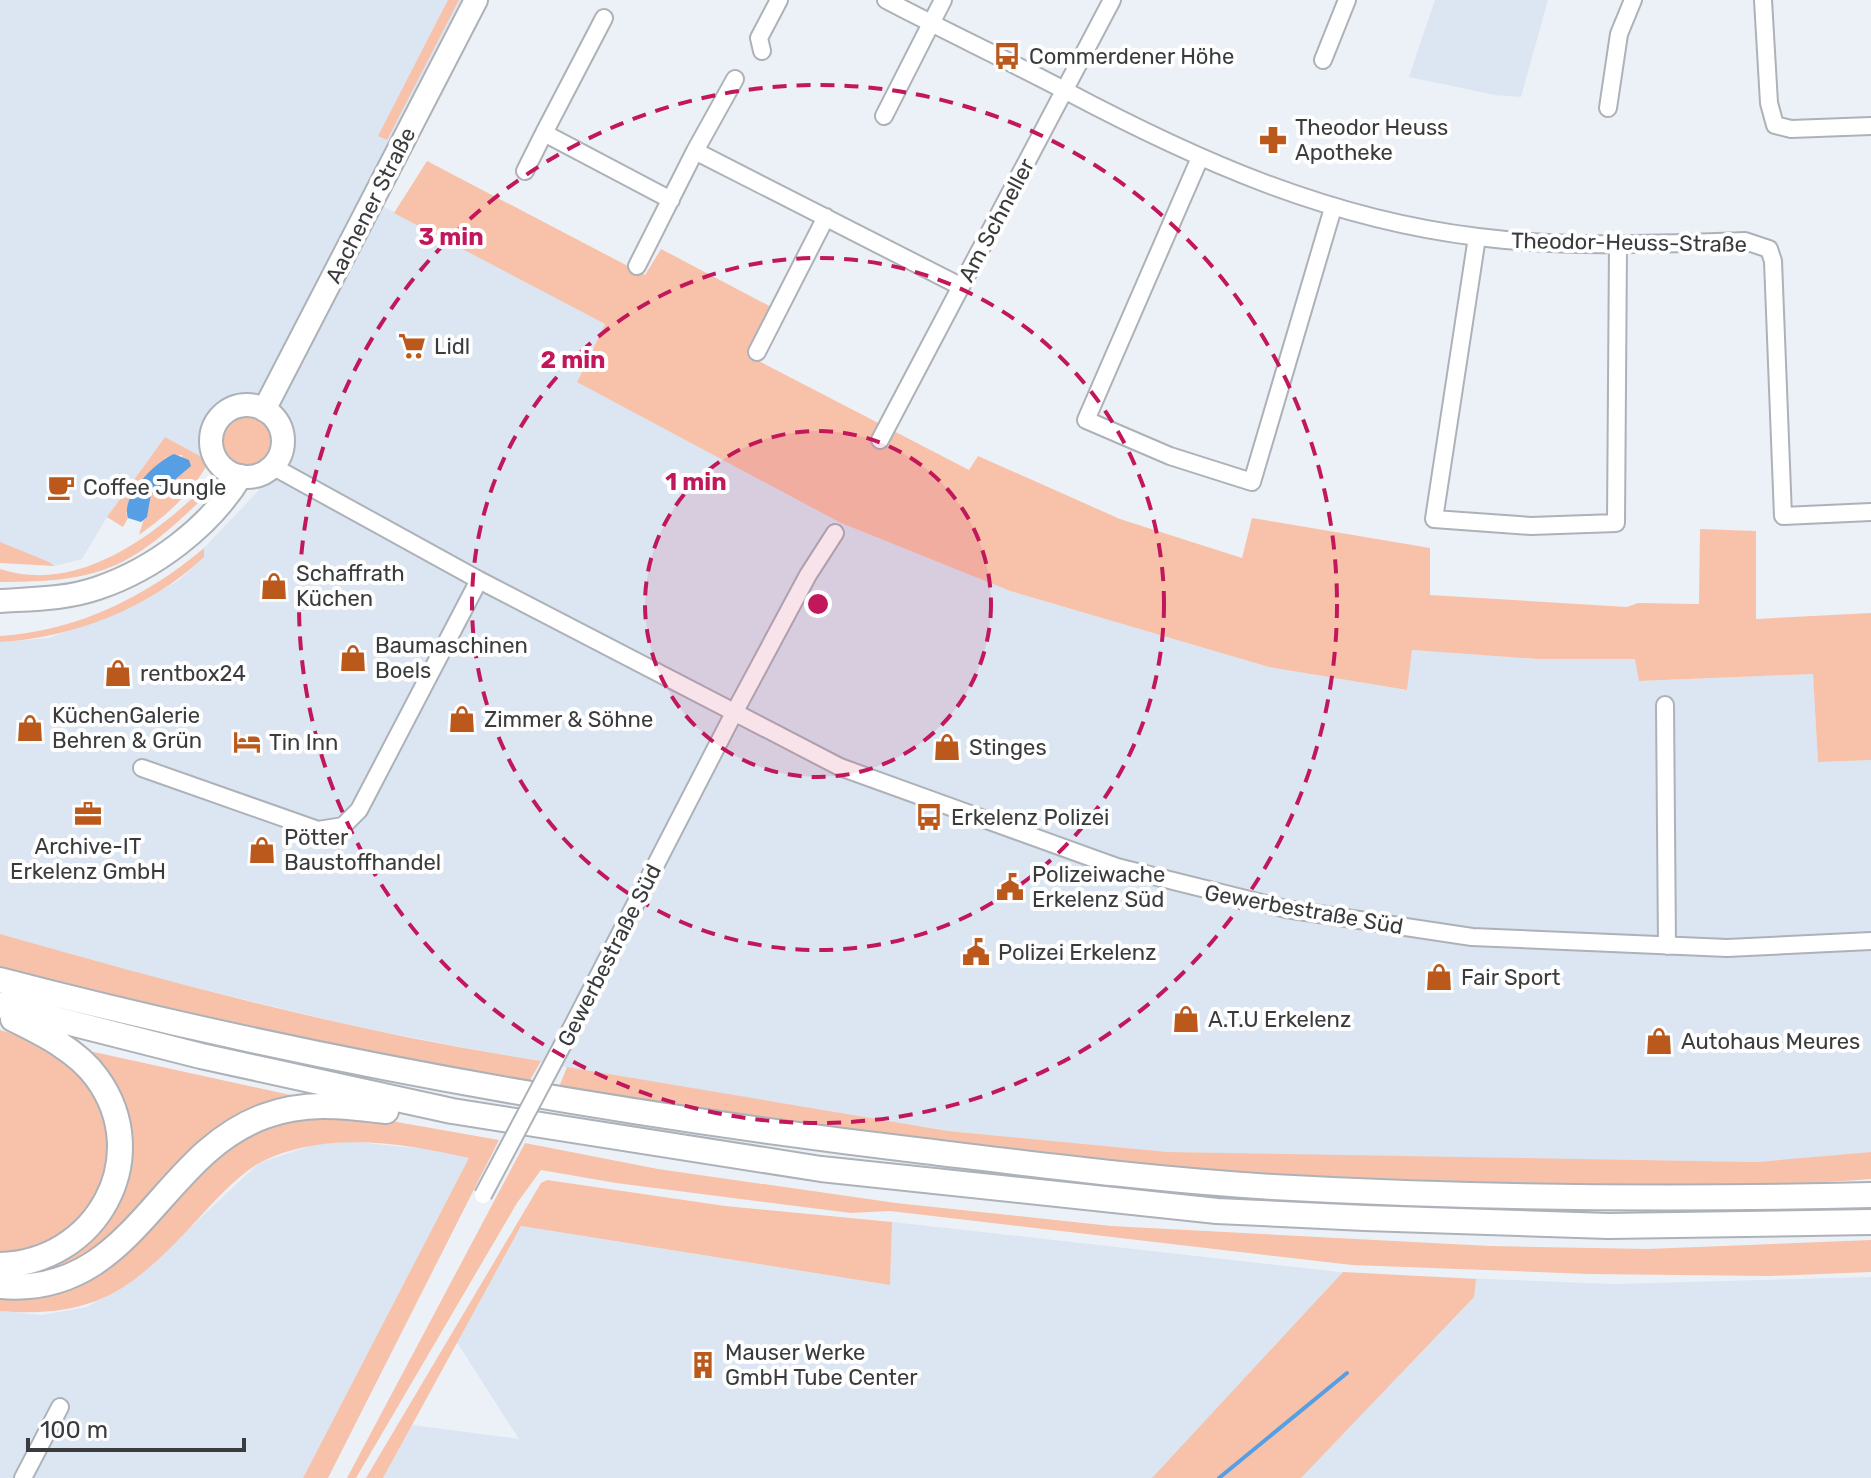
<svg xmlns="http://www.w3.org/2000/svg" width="1871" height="1478" font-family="Rubik,sans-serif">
	<rect width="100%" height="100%" fill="#ecf1f7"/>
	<path fill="#dbe6f2" d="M0 0H462L362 195 605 324 577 381 823 508 841 523 1010 591 1269 667 1406 690 1412 650 1538 659H1636L1640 681 1813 674 1818 761 1871 760V1152L1756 1162 1261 1154 1168 1152 948 1131 575 1069 358 1027 135 973 0 934V642L49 638 141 602 179 580 204 557V548L259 490 165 437 107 517 82 559 54 566 0 542Z
		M1435 0H1548L1521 97 1495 95 1409 77Z
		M347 1141 434 1150 470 1158 303 1478H0V1311L42 1315 87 1307 143 1272 259 1163 313 1145Z
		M892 1222 1358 1274 1614 1284 1871 1277V1478H383L412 1425 519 1439 456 1341 521 1226 890 1285Z"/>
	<path fill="#f7c2a9" d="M448 0H459L387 140 378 136Z
		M427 161 645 275 661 249 777 310 753 358 969 470 978 456 1120 519 1242 558 1252 518 1430 548V595L1627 607 1638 603 1699 604 1700 529 1756 531V619L1871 613V760L1818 762 1813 674 1639 681 1635 659H1538L1412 650 1407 690 1269 667 1010 591 841 523 577 382 605 324 394 213Z
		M222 442a27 27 0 1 1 54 0a27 27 0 1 1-54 0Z
		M165 437 209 461C194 491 166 516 139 535L151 494H167L170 483 185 471 182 455 166 457 126 513 128 518 123 527 107 517Z
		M201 490 206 494 203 498C130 569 101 582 0 582V569C75 594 150 539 201 490Z
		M0 542 49 562 54 566 0 563Z
		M204 548V557C150 608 73 638 0 642V636C77 631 146 597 204 548Z
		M0 934C178 985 358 1033 541 1061L529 1082C351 1048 175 1012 0 966Z
		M0 1030C28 1038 60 1051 80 1073 126 1126 115 1202 57 1237 49 1242 40 1250 31 1252 21 1255 10 1254 0 1255Z
		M71 1047 309 1099 280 1106 110 1248 35 1281 27 1268 71 1251 127 1147Z
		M567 1067 948 1131 1168 1152 1756 1162 1871 1152V1179C1746 1189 1619 1185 1494 1182 1355 1178 1215 1172 1077 1161 904 1147 731 1116 559 1087Z
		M357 1115 499 1140 328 1478H303L469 1158C402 1143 325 1130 261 1162 239 1174 215 1200 198 1219 134 1288 97 1319 0 1311V1296L36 1295 243 1137 298 1116Z
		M525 1143 658 1169 896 1203 1111 1226 1490 1246 1647 1249 1871 1240V1272L1770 1276 1589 1274 1352 1265 890 1211 851 1213 616 1183 541 1170 517 1203 356 1478H347Z
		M547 1180 725 1206 892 1222 890 1285 521 1226 383 1478H366L541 1183Z
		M1343 1272 1476 1279 1474 1297 1301 1478H1152Z"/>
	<path fill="#579fe5" d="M174 454 189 460 191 466 171 483 167 494H151L147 517 141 522 128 518C120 497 156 461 174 454Z"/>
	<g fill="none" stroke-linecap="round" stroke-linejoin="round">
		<path stroke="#579fe5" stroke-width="4" d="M1219 1478 1347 1373"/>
		<g stroke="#adb2b8" stroke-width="20">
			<path id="minor" d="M886 0C945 31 1005 59 1064 90 1196 160 1328 219 1478 237 1566 248 1656 244 1745 241L1769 249 1773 261 1783 516 1871 512
				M1763 0 1769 103 1775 125 1791 129 1871 126
				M762 51 759 38 779 0
				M1323 60 1347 0
				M1608 108 1619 34 1633 0
				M884 116 943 0
				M544 133 604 18
				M695 151 735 79
				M1199 160 1086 420 1170 456 1252 482 1333 208
				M525 171 544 133 671 200
				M1477 237 1434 519 1531 526 1616 523 1618 245
				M637 266 695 151 960 286
				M757 352 826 217
				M880 440 1112 0
				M272 466 479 580 840 767 1117 867 1286 909 1472 937 1727 948 1871 941
				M1665 705 1667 946
				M142 768 318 830 343 826 359 810 479 580
				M571 1029 734 713 808 575 835 533
				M23 1478 60 1407"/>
		</g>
		<g stroke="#adb2b8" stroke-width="26">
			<path id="major" d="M211 441a36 36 0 1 1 72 0a36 36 0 1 1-72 0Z
				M264 410 476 0
				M0 601C32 599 67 599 98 588 154 569 210 527 241 476"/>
		</g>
		<g stroke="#adb2b8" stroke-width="28">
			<path id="highway" d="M0 980C303 1059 612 1114 924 1151 1040 1165 1156 1180 1273 1187 1472 1198 1671 1200 1871 1195
				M0 1005 201 1056 452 1111 821 1169 1217 1211 1365 1218 1608 1226 1871 1222
				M0 1265C96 1263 155 1158 97 1078 78 1051 42 1033 13 1019
				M0 1286C134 1298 158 1154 265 1116 306 1101 343 1106 386 1111"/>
		</g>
		<use href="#minor" stroke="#fff" stroke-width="16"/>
		<use href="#major" stroke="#fff" stroke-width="22"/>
		<use href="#highway" stroke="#fff" stroke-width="24"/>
		<g stroke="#adb2b8" stroke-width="20" stroke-linecap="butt">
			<path id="minor-bridge" d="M483 1195 571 1029"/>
		</g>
		<use href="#minor-bridge" stroke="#fff" stroke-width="16"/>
	</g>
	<circle cx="818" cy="604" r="173" fill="#c2185b" fill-opacity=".12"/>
	<g fill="none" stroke="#c2185b" stroke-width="4" stroke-dasharray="14 10">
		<circle cx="818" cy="604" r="173"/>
		<circle cx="818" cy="604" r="346"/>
		<circle cx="818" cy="604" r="519"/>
	</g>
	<defs>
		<g id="bus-bare" transform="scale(2.16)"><path d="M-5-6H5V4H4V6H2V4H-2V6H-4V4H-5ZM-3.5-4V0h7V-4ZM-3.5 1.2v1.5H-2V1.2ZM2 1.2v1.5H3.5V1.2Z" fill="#bb591c" stroke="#fefefe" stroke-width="2.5" paint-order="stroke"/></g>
		<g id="pharmacy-bare" transform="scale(2.16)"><path d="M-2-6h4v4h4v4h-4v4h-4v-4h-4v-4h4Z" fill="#bb591c" stroke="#fefefe" stroke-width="2.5" paint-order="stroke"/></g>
		<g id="supermarket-bare" transform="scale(2.16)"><path d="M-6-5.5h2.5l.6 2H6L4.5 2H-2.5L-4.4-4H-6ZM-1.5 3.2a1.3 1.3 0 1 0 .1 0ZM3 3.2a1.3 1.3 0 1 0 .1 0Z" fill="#bb591c" stroke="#fefefe" stroke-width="2.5" paint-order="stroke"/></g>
		<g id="cafe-bare" transform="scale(2.16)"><path d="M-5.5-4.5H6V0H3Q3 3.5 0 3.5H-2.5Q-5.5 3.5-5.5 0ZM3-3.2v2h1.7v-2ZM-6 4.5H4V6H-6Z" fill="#bb591c" stroke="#fefefe" stroke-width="2.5" paint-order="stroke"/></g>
		<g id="shop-bare" transform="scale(2.16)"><path d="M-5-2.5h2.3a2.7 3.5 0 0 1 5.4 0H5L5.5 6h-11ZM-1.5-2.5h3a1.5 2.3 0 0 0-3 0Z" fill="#bb591c" stroke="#fefefe" stroke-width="2.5" paint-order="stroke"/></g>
		<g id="hotel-bare" transform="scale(2.16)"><path d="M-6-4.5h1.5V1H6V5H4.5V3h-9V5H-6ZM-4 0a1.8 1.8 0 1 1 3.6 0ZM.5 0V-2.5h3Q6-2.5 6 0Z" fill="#bb591c" stroke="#fefefe" stroke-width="2.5" paint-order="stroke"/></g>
		<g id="office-bare" transform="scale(2.16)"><path d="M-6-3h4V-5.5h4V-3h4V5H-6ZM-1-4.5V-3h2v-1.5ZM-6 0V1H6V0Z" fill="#bb591c" stroke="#fefefe" stroke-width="2.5" paint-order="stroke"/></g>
		<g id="civic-bare" transform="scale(2.16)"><path d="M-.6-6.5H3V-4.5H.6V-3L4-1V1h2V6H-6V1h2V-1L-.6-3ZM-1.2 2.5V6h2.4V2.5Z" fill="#bb591c" stroke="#fefefe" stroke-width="2.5" paint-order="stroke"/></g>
		<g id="building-bare" transform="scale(2.16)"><path d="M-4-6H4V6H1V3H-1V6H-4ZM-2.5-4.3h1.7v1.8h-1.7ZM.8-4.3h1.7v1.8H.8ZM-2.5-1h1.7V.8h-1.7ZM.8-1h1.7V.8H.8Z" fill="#bb591c" stroke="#fefefe" stroke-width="2.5" paint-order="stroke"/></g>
	</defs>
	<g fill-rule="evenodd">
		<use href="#bus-bare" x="1007" y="56"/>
		<use href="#pharmacy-bare" x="1273" y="140"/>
		<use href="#supermarket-bare" x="412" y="346"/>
		<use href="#cafe-bare" x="61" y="487"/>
		<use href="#shop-bare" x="274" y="586"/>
		<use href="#shop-bare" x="353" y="658"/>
		<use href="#shop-bare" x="118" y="673"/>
		<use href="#shop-bare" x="462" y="719"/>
		<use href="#shop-bare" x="30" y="728"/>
		<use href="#hotel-bare" x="247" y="742"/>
		<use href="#shop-bare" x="947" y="747"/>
		<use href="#office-bare" x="88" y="814"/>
		<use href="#bus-bare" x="929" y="817"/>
		<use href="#shop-bare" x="262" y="850"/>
		<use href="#civic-bare" x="1010" y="887"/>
		<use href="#civic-bare" x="976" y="952"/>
		<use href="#shop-bare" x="1439" y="977"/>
		<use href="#shop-bare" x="1186" y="1019"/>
		<use href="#shop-bare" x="1659" y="1041"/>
		<use href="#building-bare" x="703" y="1365"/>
	</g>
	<g text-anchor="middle" stroke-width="8" stroke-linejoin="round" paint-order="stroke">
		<g font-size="22" fill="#393b3d" stroke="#fefefe" text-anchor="start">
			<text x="1029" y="64">Commerdener Höhe</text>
			<text x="1295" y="135">Theodor Heuss<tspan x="1295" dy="25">Apotheke</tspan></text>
			<text x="434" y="354">Lidl</text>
			<text x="83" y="495">Coffee Jungle</text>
			<text x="296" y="581">Schaffrath<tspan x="296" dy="25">Küchen</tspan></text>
			<text x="375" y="653">Baumaschinen<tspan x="375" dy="25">Boels</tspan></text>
			<text x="140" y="681">rentbox24</text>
			<text x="52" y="723">KüchenGalerie<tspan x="52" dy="25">Behren &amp; Grün</tspan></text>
			<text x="484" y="727">Zimmer &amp; Söhne</text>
			<text x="269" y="750">Tin Inn</text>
			<text x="969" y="755">Stinges</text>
			<text x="951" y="825">Erkelenz Polizei</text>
			<text x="284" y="845">Pötter<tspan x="284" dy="25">Baustoffhandel</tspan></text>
			<text x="88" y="854" text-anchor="middle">Archive-IT<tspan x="88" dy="25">Erkelenz GmbH</tspan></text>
			<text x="1032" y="882">Polizeiwache<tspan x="1032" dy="25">Erkelenz Süd</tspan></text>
			<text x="998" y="960">Polizei Erkelenz</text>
			<text x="1461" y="985">Fair Sport</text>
			<text x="1208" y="1027">A.T.U Erkelenz</text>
			<text x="1681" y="1049">Autohaus Meures</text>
			<text x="725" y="1360">Mauser Werke<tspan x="725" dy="25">GmbH Tube Center</tspan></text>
		</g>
		<g font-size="22" fill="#393b3d" stroke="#fefefe">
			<text transform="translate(370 205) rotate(-63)" y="8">Aachener Straße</text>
			<text transform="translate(996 220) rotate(-62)" y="8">Am Schneller</text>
			<text transform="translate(1629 242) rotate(1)" y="8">Theodor-Heuss-Straße</text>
			<text transform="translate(1304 909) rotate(10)" y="8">Gewerbestraße Süd</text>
			<text transform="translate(609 955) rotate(-63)" y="8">Gewerbestraße Süd</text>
		</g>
	</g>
	<circle cx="818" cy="604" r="12" fill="#c2185b" stroke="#fefefe" stroke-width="4"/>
	<g font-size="24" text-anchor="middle" font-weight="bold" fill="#c2185b" stroke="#fefefe" stroke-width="8" stroke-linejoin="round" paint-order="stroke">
		<text x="451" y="245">3 min</text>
		<text x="573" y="368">2 min</text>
		<text x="696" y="490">1 min</text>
	</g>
	<path d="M28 1438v12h216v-12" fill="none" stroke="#393b3d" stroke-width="4"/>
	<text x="40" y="1438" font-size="24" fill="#393b3d" stroke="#fefefe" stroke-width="6" paint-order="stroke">100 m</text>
</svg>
